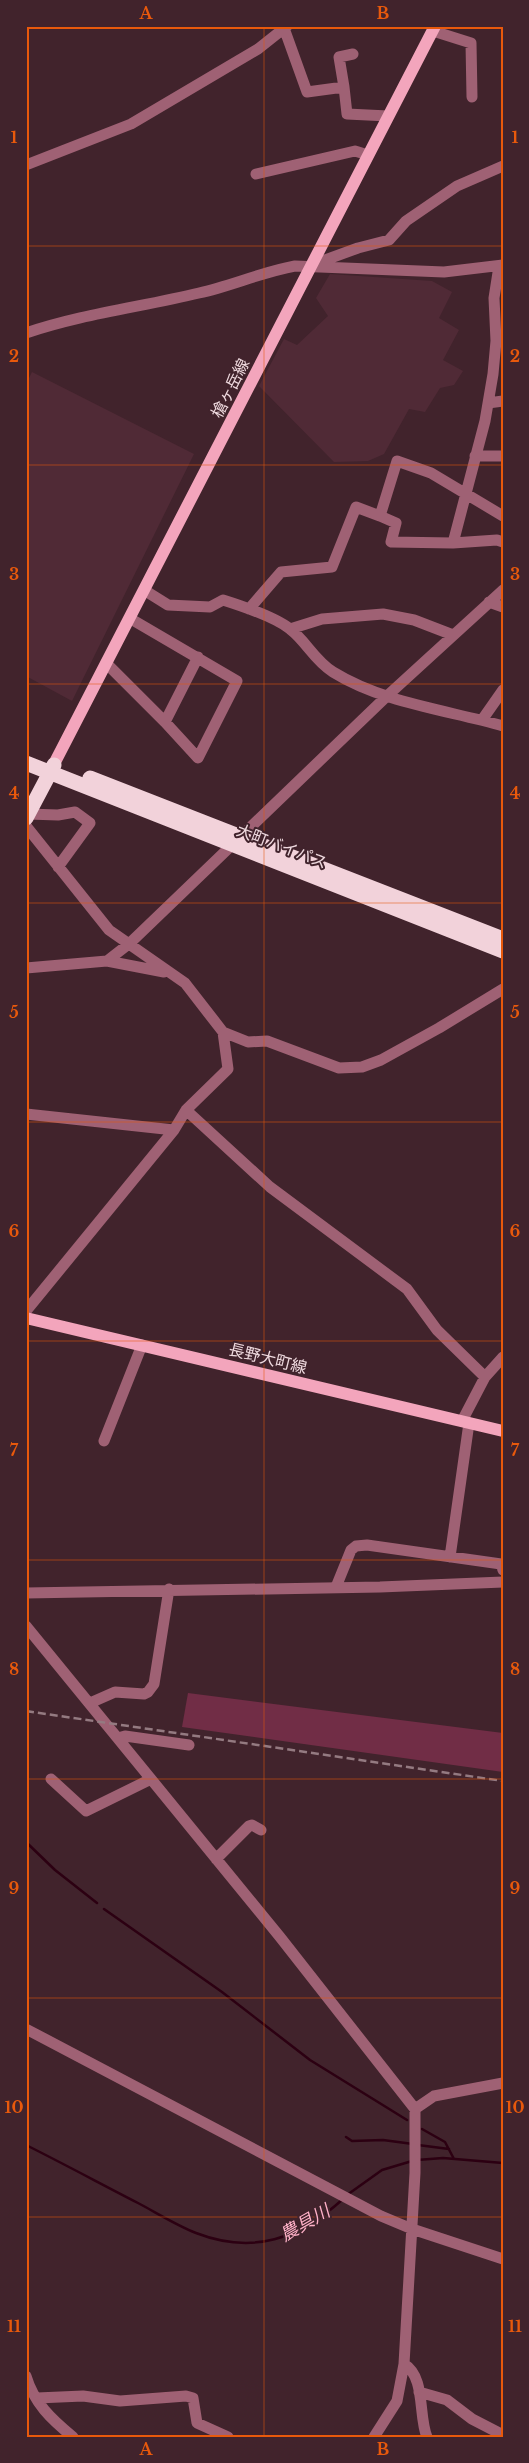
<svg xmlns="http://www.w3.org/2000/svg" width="529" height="2463" font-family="'Libre Baskerville','Noto Sans JP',serif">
	<rect width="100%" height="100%" fill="#41232c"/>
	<path fill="#502a36" d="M330 274 432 281 452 292 439 318 459 330 443 360 463 371 454 385 440 388 425 412 409 409 384 454 368 461 334 462 259 386 284 339 297 345 328 316 316 298Z
		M32 372 194 454 72 701 26 676V384Z"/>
	<path fill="#712d46" d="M188 1693 503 1733V1772L182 1727Z"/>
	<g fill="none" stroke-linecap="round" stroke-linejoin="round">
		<path stroke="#2c0012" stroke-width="2.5" d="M26 1842 55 1870 97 1903
			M104 1909 222 1992 310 2060 407 2120
			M422 2129 445 2142 454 2159
			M346 2137 352 2141 383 2140 413 2144
			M26 2145C64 2164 101 2184 138 2203 157 2213 176 2225 196 2233 253 2255 299 2239 343 2199
			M418 2145 449 2149
			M417 2160 443 2158 503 2163
			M347 2195 382 2170 412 2161"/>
		<path stroke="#9f6174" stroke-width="11" d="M284 28 307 92 344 87 347 114 388 116
			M433 31 471 43 472 97
			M344 87 339 57 353 54
			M26 165 131 124 258 49 287 26
			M256 174 355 151 368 155
			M314 264 358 248 389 240 406 221 457 186 503 166
			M26 333C82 314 141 307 199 293 231 286 262 272 295 266L444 272 503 265
			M488 403 503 401
			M475 456H503
			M503 516 431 473 397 461 380 516 396 523 391 542 453 543 497 540 503 542
			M453 543 485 421 493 374 496 341 494 298 499 266
			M144 590 168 605 210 607 223 600C242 606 275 617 290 629 306 641 314 660 333 672 383 703 447 710 503 726
			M489 602 503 607
			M249 609 281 572 332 567 356 507 380 516
			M290 629 322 619 383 614 414 620 453 635
			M106 663 165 722 198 758 237 681 131 619
			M482 720 503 690
			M165 722 198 657
			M28 814 58 815 75 812 90 823 58 867
			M26 826 109 930 185 983 223 1032 248 1042 267 1041 339 1068 362 1067 381 1060 439 1028 503 989
			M107 961 130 943 387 696 503 590
			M26 968 107 961 164 972
			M186 1110 270 1187 407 1289 437 1330 485 1377
			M26 1114 174 1130
			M26 1311 174 1130 186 1110 228 1069 223 1032
			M462 1421 485 1377 503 1357
			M104 1441 142 1345
			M450 1557 469 1423
			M336 1587 351 1550 356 1546 367 1545 501 1564 503 1570
			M26 1593 380 1587 503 1582
			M26 1626 280 1937 415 2109V2173L404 2364 397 2401 374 2437
			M90 1703 115 1692 144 1694 148 1692 154 1684 169 1589
			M118 1738 125 1736 189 1745
			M51 1779 86 1811 151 1779
			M216 1859 249 1826 252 1825 261 1830
			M26 2029 381 2216 412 2229 503 2259
			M415 2109 434 2096 503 2083
			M404 2364C426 2377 418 2416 427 2437
			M26 2376C34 2403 51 2419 73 2437
			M419 2392 447 2400 472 2419 503 2435
			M37 2398 83 2396 120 2401 186 2396 193 2398 197 2423 228 2437"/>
		<path stroke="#f3a5bc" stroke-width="12" d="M54 764 435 26
			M26 1318 503 1431"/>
		<path stroke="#f2d2da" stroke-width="15" d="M26 763 503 951
			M90 778 503 939
			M26 818 54 765"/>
		<path stroke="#947a81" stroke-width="2.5" stroke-dasharray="8 4" stroke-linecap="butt" d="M26 1711 503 1781"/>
	</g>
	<path fill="none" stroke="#e8590c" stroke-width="1" stroke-opacity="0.55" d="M264 26V2437M26 246H503M26 465H503M26 684H503M26 903H503M26 1122H503M26 1341H503M26 1560H503M26 1779H503M26 1998H503M26 2217H503"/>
	<g text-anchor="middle" stroke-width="4" stroke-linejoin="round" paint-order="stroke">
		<g font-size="16" fill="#efdadf" stroke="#41232c">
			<text transform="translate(230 388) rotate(-63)" y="6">槍ヶ岳線</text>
			<text transform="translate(282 846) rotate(21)" y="6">大町バイパス</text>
			<text transform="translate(268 1358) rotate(14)" y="6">長野大町線</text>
		</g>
		<g font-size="18" font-style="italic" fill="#ffb1c8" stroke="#41232c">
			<text transform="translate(305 2223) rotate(-30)" y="6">農具川</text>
		</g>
	</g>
	<rect width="529" height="2463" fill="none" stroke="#41232c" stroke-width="55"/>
	<rect x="28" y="28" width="474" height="2408" fill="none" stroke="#e8590c" stroke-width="2"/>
	<g font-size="16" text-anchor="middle" font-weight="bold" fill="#e8590c">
		<text x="146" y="19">A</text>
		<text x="383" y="19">B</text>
		<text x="14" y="143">1</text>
		<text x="515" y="143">1</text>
		<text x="14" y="362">2</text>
		<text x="515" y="362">2</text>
		<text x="14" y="580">3</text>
		<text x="515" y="580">3</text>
		<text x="14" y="799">4</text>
		<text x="515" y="799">4</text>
		<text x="14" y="1018">5</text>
		<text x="515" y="1018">5</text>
		<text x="14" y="1237">6</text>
		<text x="515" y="1237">6</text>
		<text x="14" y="1456">7</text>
		<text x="515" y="1456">7</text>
		<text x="14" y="1675">8</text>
		<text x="515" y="1675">8</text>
		<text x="14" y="1894">9</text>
		<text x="515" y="1894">9</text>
		<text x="14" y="2113">10</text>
		<text x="515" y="2113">10</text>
		<text x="14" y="2332">11</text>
		<text x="515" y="2332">11</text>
		<text x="146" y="2455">A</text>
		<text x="383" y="2455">B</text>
	</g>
</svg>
